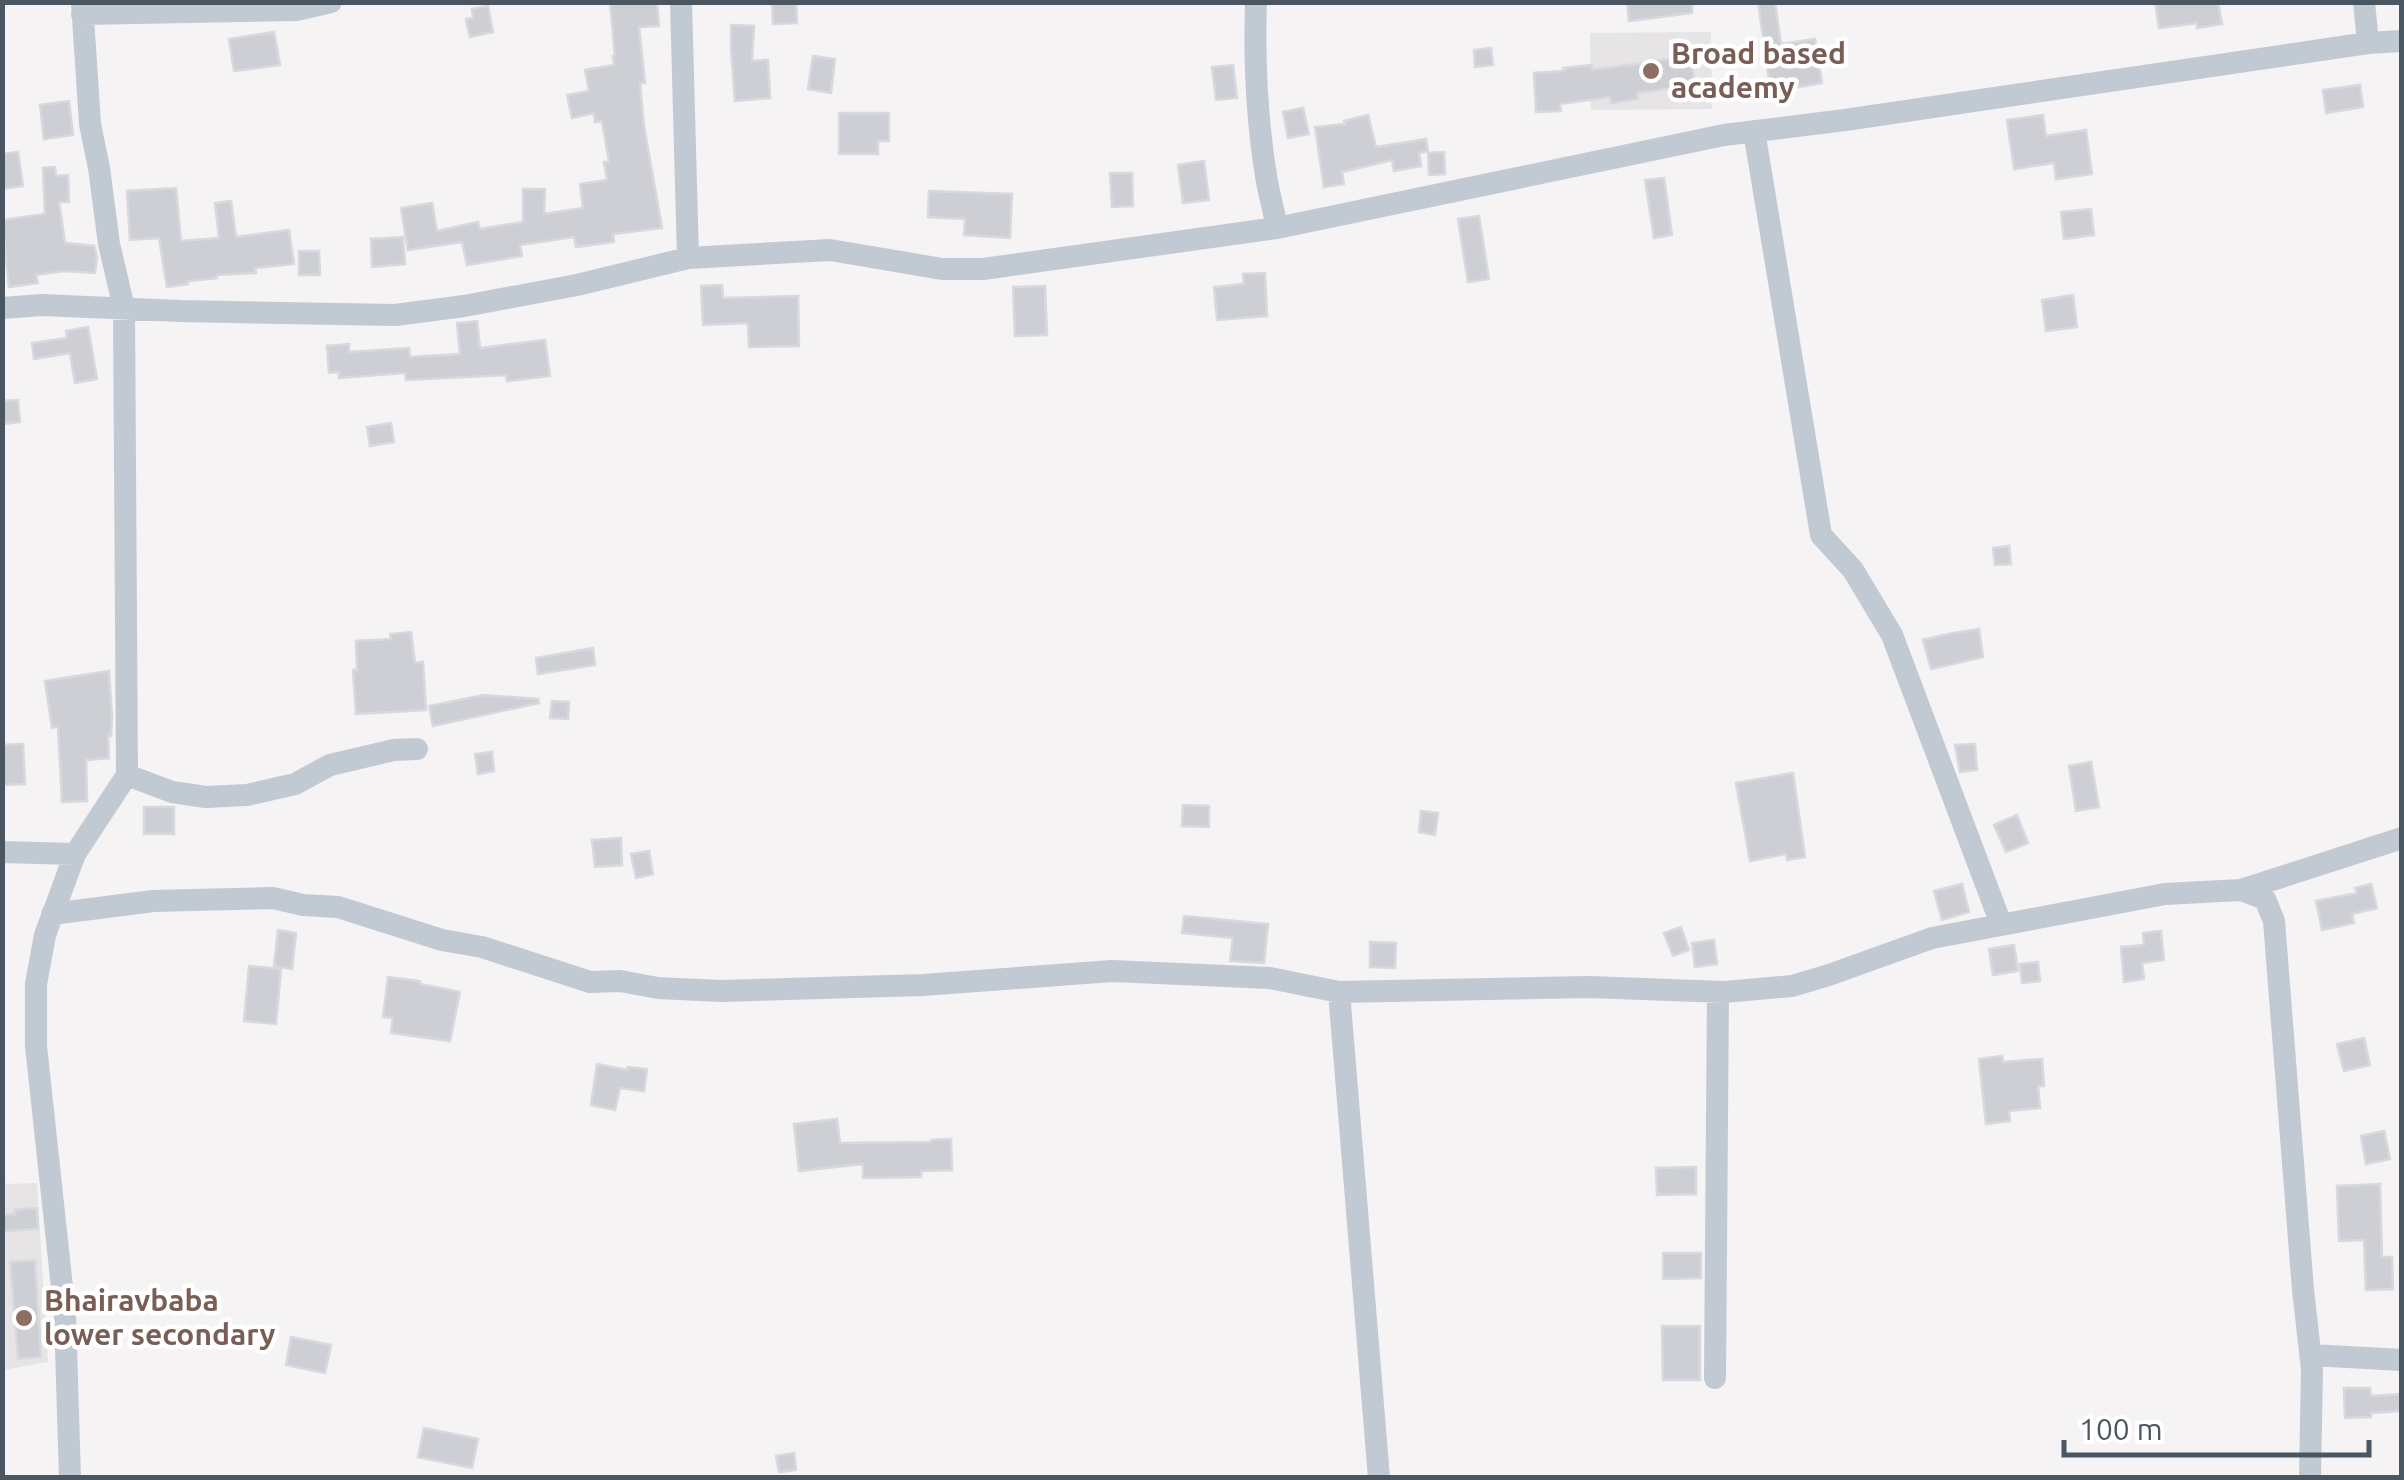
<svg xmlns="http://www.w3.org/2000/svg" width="2404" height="1480" font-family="Ubuntu,sans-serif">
	<rect width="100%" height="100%" fill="#f5f3f3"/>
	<path fill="#e6e4e5" d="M1711 32 1712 109 1591 110 1590 33Z
		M37 1183 48 1362 3 1370 2 1184Z"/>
	<path fill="#cdcfd5" stroke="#d7d9de" stroke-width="2.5" d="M610 2H657L659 26 639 27 645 83H640L644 126 662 228 613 234 614 242 576 247 574 237 520 245 522 256 467 265 462 242 408 250 401 208 432 203 437 231 478 222 480 229 523 222V189H545L544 214 583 208 580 184 607 180 604 162H609L602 121 595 122 594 113 572 118 567 95 589 91 585 70 614 65 613 56H615Z
		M772 2H796L797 23 773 24Z
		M1627 2H1692V13L1629 21Z
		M1758 2H1775L1781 44 1815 39 1822 83 1787 89 1788 98 1772 100Z
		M2155 2H2218L2222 24 2197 28V23L2159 28Z
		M488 6 493 32 470 37 466 19 473 18 472 9Z
		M731 25 754 26 752 61 768 60 770 98 735 101 731 50Z
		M274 32 280 65 234 71 229 39Z
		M1491 48 1493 65 1475 67 1474 50Z
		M813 56 835 59 831 93 808 89Z
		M1691 56 1695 85 1637 93 1638 99 1611 103 1610 97 1560 104 1561 111 1536 112 1534 73 1564 71 1563 68 1592 65V70Z
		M1233 65 1237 98 1216 100 1212 67Z
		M2360 85 2363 107 2326 113 2323 90Z
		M69 101 73 135 44 139 40 105Z
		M1303 108 1309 134 1288 138 1283 112Z
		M839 113H889V141H878V154H839Z
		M1368 115 1376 147 1426 139 1428 151 1419 153 1421 166 1394 171 1392 160 1342 172 1344 184 1324 187 1315 127 1345 124 1344 121Z
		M2043 115 2046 136 2086 130 2092 174 2056 179 2054 163 2014 169 2007 120Z
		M18 152 23 186 2 189V154Z
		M1444 152 1445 174 1429 175 1428 153Z
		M1204 161 1209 200 1183 203 1178 165Z
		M55 167 56 176 68 175 69 202H59L65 243 94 246 97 257 95 273 64 271 36 275 38 283 9 287 2 220 45 214 43 168Z
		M1110 173H1132L1133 206 1112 207Z
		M1664 178 1672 235 1654 238 1645 180Z
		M176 188 181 241 219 238 215 203 231 201 236 237 289 230 294 264 255 268 256 273 217 275V278L188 281V284L167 287 159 238 130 240 127 191Z
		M929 191 1012 194 1010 238 964 235 965 219 928 217Z
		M2091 209 2094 235 2064 239 2061 212Z
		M1479 216 1489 279 1468 282 1458 219Z
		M403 237 405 264 372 267 371 239Z
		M299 251H319L320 275H299Z
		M1265 273 1267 316 1217 320 1214 287 1244 284 1243 274Z
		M722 285 723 298 798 296 799 346 749 347 748 323 703 325 701 286Z
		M1045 286 1047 335 1015 336 1013 287Z
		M2073 295 2077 327 2046 331 2042 300Z
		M477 321 480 348 545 340 550 376 507 381 506 375 406 380 405 373 339 378V372L329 373 327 346 349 344V352L409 348 410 357 460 354 457 323Z
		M88 327 97 379 75 383 70 353 34 359 32 343 67 338 66 331Z
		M18 400 20 422 4 424 2 401Z
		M391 423 394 442 370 446 367 427Z
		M2009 546 2011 564 1995 565 1993 548Z
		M1979 629 1983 657 1931 669 1923 640 1948 634Z
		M411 632 415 663 423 662 426 710 356 714 353 670H357L356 641 391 639 390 634Z
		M593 648 595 665 538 674 536 658Z
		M109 671 112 716 111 736H108L109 758 86 760 87 801 62 802 58 726 52 728 45 681Z
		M484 695 538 699 539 703 433 726 429 706Z
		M552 701 569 702 568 719 550 718Z
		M23 744 25 784 2 785V745Z
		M1975 744 1977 770 1960 772 1955 745Z
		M492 752 494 771 478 774 475 754Z
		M2091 762 2099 807 2076 811 2069 766Z
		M1793 773 1805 857 1787 860 1786 854 1750 861 1736 783Z
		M1183 805 1209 806V827L1182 826Z
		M144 807H174V834H144Z
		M1421 811 1438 813 1435 835 1419 832Z
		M2017 815 2028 843 2006 852 1994 825Z
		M621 838 622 865 595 867 592 840Z
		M649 851 653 874 636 878 631 854Z
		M1962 884 1969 912 1942 920 1934 891Z
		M2371 884 2377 908 2352 914 2354 923 2322 930 2316 901 2357 893 2355 888Z
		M1184 916 1268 924 1264 963 1230 961 1233 938 1182 933Z
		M1681 927 1689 950 1673 956 1664 933Z
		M278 930 296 933 292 969 274 966Z
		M2161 931 2164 960 2142 963 2144 979 2124 982 2121 947 2144 945 2143 933Z
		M1714 940 1717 964 1695 967 1692 943Z
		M1370 942 1396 943 1395 968 1370 967Z
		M2014 945 2018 971 1993 975 1989 949Z
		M2038 962 2040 981 2022 983 2020 964Z
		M249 966 281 969 276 1024 244 1021Z
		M388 977 420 981V984L460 992 450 1041 391 1033 393 1018 383 1017Z
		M2364 1038 2370 1065 2344 1071 2337 1044Z
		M2002 1056 2003 1062 2042 1059 2044 1086H2038L2040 1108 2009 1111 2010 1121 1986 1124 1979 1059Z
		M597 1064 627 1070 628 1067 647 1069 644 1091 620 1088 615 1110 591 1105Z
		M837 1119 840 1143 931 1142V1140L951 1139 952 1170 921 1171V1177L863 1178V1164L799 1171 794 1124Z
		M2384 1131 2390 1159 2366 1164 2361 1136Z
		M1696 1167V1194L1657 1195 1656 1168Z
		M2380 1184 2382 1257H2392L2393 1289 2366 1290 2364 1240 2339 1241 2337 1186Z
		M37 1208 38 1229 2 1231V1215L15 1214V1210Z
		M1663 1253H1701V1278L1663 1279Z
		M35 1260 41 1357 18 1359 10 1262Z
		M1662 1326H1700V1380H1663Z
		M291 1337 331 1345 325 1373 286 1365Z
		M2344 1388H2370L2371 1396 2400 1394 2401 1411 2371 1413V1417L2345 1418Z
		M424 1428 478 1439 472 1468 418 1457Z
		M794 1453 796 1470 779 1472 776 1456Z"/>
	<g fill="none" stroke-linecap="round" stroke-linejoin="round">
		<path stroke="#c1cad2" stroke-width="22" d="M681 2 688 258
			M1256 2C1254 62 1257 123 1267 182 1270 197 1274 212 1277 228
			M2364 2 2368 43
			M82 14 297 10 331 2
			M1754 131 1821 535 1853 570 1892 635 2001 924
			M2 308 42 305 179 311 395 315 464 306 577 285 688 258 830 250 942 269H983L1277 228 1724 135 1845 120 2368 43 2402 41
			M127 775 172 792 206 797 247 795 295 784 330 765 394 750 417 749
			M2 852 75 854
			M2241 890 2402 838
			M52 914 153 901 273 898 303 905 338 907 442 940 482 947 590 982 620 981 658 988 721 991 923 985 1112 971 1270 978 1339 992 1589 987 1724 992 1792 986 1829 975 1932 938 2165 894 2241 890 2265 899 2274 921 2303 1290 2312 1369 2310 1478
			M1339 992 1379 1478
			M2311 1355 2402 1360
			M1715 1378 1718 992
			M70 1478 65 1315 36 1046V984L45 935 75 854 127 775 124 308 109 244 99 168 90 124 82 2"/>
	</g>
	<g fill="#8d6e63" stroke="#fff" stroke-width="4">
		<circle cx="1651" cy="71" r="10"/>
		<circle cx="24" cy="1318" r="10"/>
	</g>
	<g text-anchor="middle" stroke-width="9" stroke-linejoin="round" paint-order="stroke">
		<g font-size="30" font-weight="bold" fill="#785e54" stroke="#fff" text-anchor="start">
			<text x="1671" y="64">Broad based<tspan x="1671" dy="34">academy</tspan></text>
			<text x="44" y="1311">Bhairavbaba<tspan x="44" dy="34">lower secondary</tspan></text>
		</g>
	</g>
	<rect width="2404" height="1480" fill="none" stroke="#4a5661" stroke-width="10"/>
	<path d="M2064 1440v15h305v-15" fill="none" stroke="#4a5661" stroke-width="5"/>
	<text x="2079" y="1440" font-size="30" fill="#4a5661" stroke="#ffffff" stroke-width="8" paint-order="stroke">100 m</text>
</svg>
